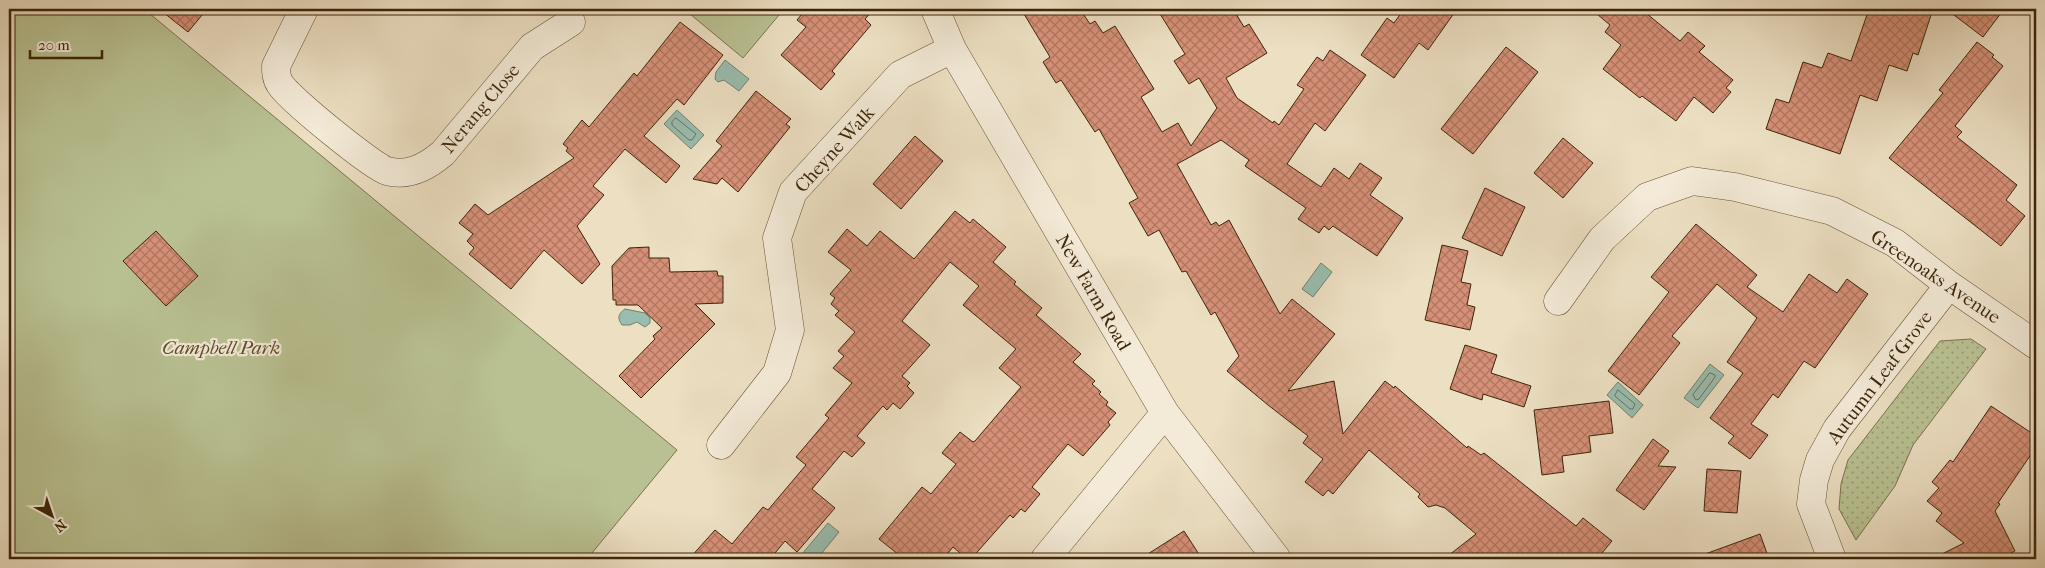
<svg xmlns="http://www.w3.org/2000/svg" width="2045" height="568" font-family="'IM FELL French Canon',serif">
	<defs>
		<pattern id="grass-dots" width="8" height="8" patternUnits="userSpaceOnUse" patternTransform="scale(1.25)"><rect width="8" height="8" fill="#b9c192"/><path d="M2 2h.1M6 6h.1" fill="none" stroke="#989d75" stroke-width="1.8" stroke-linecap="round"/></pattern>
		<pattern id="building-cross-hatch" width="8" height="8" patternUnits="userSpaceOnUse" patternTransform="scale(1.25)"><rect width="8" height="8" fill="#d69077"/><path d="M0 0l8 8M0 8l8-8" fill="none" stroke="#af7560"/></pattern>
	</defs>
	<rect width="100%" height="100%" fill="#ecdfc2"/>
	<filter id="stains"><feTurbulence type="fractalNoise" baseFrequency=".004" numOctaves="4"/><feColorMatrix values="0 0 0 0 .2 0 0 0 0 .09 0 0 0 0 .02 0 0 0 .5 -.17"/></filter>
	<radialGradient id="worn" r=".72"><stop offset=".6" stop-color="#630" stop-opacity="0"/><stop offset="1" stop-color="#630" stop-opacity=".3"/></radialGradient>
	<path fill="url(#grass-dots)" stroke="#7b734d" d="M1971 339 1986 349 1913 445 1895 486 1856 540 1839 509 1841 484 1848 460 1940 341Z"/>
	<path fill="#b9c192" stroke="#7b734d" d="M9 9H144L677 450 587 559H9Z
		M684 9H772L779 15 743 58Z"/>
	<path fill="#99bdaf" stroke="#74806c" d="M725 60 749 79 739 91 724 80 718 82 715 79 716 72Z
		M677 110 704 135 691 149 664 124Z
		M1321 263 1332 272 1313 297 1302 289Z
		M625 309 645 313 650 318V323L645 327 637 322 630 325H622C617 318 618 314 625 309Z
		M1710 364 1724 375 1698 408 1684 398Z
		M1618 382 1643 405 1632 418 1607 395Z
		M828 523 839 532 817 559H809L802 554Z"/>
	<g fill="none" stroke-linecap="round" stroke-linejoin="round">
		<path stroke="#6b715c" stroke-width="1" d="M676 118 696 134 692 140H689L672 125V122Z
			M1710 373 1715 375V377L1699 399 1696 400 1693 395Z
			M1618 390 1635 404 1633 409H1630L1615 396Z"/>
	</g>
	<path fill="url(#building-cross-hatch)" stroke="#3d2508" d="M159 9H207L188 32Z
		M806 9H874L865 19 871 25 832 71 835 74 821 90 781 55 806 27 797 20Z
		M1021 9H1080L1090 24 1095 21 1103 33 1115 26 1154 89 1141 97 1162 132 1178 123 1191 146 1217 108 1199 78 1189 84 1174 61 1185 54 1157 9H1233L1244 27 1249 24 1267 53 1226 78 1237 98 1273 123 1274 121 1279 125 1304 89 1297 85 1317 57 1323 61 1330 50 1366 75 1325 131 1315 123 1287 164 1321 187 1334 168 1349 179 1360 163 1382 178 1370 195 1403 218 1377 256 1333 226 1329 230 1324 226 1319 233 1298 219 1306 208 1245 166 1249 160 1221 140 1177 164 1211 225 1216 222 1219 226 1229 220 1280 314 1292 299 1335 334 1288 391 1334 381 1343 434 1385 381 1394 388 1395 386 1467 448 1468 446 1481 455 1484 453 1576 526 1583 518 1612 541 1597 559H1444L1476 534 1445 508 1436 505 1428 507 1418 497 1420 494 1369 450 1333 494 1328 490 1323 496 1305 482 1323 459 1303 443 1308 436 1268 405 1227 371 1239 356 1215 312 1211 315 1186 271 1182 272 1159 230 1148 236 1129 203 1138 198 1099 129 1095 132 1061 80 1056 83 1043 62 1050 57Z
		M1404 9H1457L1428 50 1419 43 1394 78 1361 55 1387 18 1394 23Z
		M1591 9H1641L1680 41 1688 32 1705 46 1699 52 1733 80 1726 88 1731 92 1713 113 1694 97 1676 121 1642 96 1640 98 1603 69 1621 45 1605 32 1610 25Z
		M1869 9H1933L1918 55 1913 53 1907 71 1889 65 1877 101 1860 95 1840 154 1766 129 1776 99 1789 103 1803 62 1822 68 1828 53 1851 61Z
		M1946 9H2004L1983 37Z
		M680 22 723 55 684 105 677 99 644 136 680 166 666 183 625 149 593 186 604 195 577 226 600 264 582 284 544 250 511 289 469 254 474 248 467 241 473 234 459 223 475 204 488 215 574 158 566 151 568 148 563 144 582 120 589 127 634 73 637 76Z
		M1977 42 1994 55 1992 57 2003 66 1955 126 1962 132 1957 137 2017 185 2006 200 2025 216 2001 246 1889 158 1943 93 1939 90Z
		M1506 47 1538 72 1473 154 1441 129Z
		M756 91 791 119 786 124 790 127 738 192 722 178 717 184 693 179 722 146 716 141Z
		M915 136 943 161 901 209 873 184Z
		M1563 138 1593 163 1563 198 1534 173Z
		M1485 188 1525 207 1502 256 1462 238Z
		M955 211 970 223 973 219 1006 247 993 262 1016 282 1014 284 1042 308 1036 315 1081 354 1073 362 1095 381 1092 384 1101 392 1099 394 1108 402 1106 405 1116 413 1108 422 1110 425 1083 456 1068 444 1032 487 1040 494 1025 512 1021 509 1013 518 1010 515 971 559H967L953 547 943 559H904L879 539 922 487 931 494 956 464 942 453 960 432 973 442 975 441 1021 387 999 368 1016 349 963 305 979 286 950 262 902 321 930 345 902 376 910 383 907 386 914 393 900 409 893 403 887 410 883 406 857 436 865 443 852 457 844 451 812 489 835 508 797 552 785 541 770 559H689L715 530 732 544 763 507 768 510 806 465 796 457 829 418 825 415 852 383 833 368 844 356 838 351 855 332 835 315 839 311 831 304 835 298 830 294 851 270 828 252 847 229 867 246 880 231 914 259Z
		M1696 224 1757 275 1747 287 1783 312 1809 274 1837 293 1847 279 1868 294 1815 368 1804 361 1778 398 1773 394 1751 424 1768 435 1750 459 1728 443 1734 436 1710 418 1743 373 1727 362 1757 318 1717 284 1672 336 1680 343 1639 395 1608 371 1669 292 1651 277Z
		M156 231 198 276 166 306 123 261Z
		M1442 245 1468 251 1461 282 1471 284 1467 305 1475 307 1470 330 1425 320Z
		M649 247V258H669L670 272 717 271 718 276H723V303L695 304 715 324 641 398 619 376 655 339 653 336 662 328 638 305H616V300H613L612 266 629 248Z
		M1465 345 1497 355 1491 373 1531 386 1524 407 1483 394 1482 400 1450 389Z
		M1609 401 1613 433 1589 436 1591 452 1562 456 1564 472 1542 475 1534 410Z
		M1991 406 2036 436V447L1998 503 2000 504 1995 511 2015 551 2000 559H1932L1964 543 1936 521 1942 513 1927 501 1939 488 1932 482 1950 460 1953 462Z
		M1653 439 1669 451 1658 466 1676 467 1644 510 1616 490Z
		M1707 469 1741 471 1737 513 1704 511Z
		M1184 531 1202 559H1140Z
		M1760 534 1769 559H1698L1697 557Z"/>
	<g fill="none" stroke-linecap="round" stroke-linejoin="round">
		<g stroke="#695436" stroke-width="29">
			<path id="street" d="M304 9 276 66C276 72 276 78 280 84 288 98 372 166 387 171 408 177 428 166 443 153L532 47 571 22
				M935 9 952 49 1165 413 1277 559
				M1558 301 1602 239 1647 197 1692 181 1735 187 1832 211 1895 243 1949 285 2036 345
				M721 445 777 373 790 330 777 238 793 192 900 75 952 49
				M1045 559 1165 413
				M1832 559 1811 504 1814 480 1820 460 1837 429 1949 285"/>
		</g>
		<use href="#street" stroke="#f3ead7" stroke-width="28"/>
	</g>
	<g text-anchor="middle" stroke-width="4.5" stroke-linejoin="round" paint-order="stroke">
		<g font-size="19" fill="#3d2508" stroke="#f3ead7">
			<text transform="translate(480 108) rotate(-50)" y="7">Nerang Close</text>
			<text transform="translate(834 149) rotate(-48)" y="7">Cheyne Walk</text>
			<text transform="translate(1936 276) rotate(34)" y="7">Greenoaks Avenue</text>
			<text transform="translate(1094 292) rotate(60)" y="7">New Farm Road</text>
			<text transform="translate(1879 377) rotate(-53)" y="7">Autumn Leaf Grove</text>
		</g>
		<g font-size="19" font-style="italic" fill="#5c4c2a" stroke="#f3ead7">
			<text x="221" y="354">Campbell Park</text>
		</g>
	</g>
	<rect width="2045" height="568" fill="none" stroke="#ecdfc2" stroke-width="30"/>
	<rect x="10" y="10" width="2025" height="548" fill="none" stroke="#3d2508" stroke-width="2.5"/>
	<rect x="15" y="15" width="2015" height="538" fill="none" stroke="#3d2508"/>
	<g transform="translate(52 516) rotate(140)" stroke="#f3ead7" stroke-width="4" paint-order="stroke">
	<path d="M0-4L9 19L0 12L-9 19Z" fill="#3d2508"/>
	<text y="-8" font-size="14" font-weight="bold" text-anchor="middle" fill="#3d2508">N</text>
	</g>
	<path d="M30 50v8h72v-8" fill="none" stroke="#3d2508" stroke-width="2.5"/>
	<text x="38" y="50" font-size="15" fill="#3d2508" stroke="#f3ead7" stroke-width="4" paint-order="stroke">20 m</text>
	<rect width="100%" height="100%" filter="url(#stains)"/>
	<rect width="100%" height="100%" fill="url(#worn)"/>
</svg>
